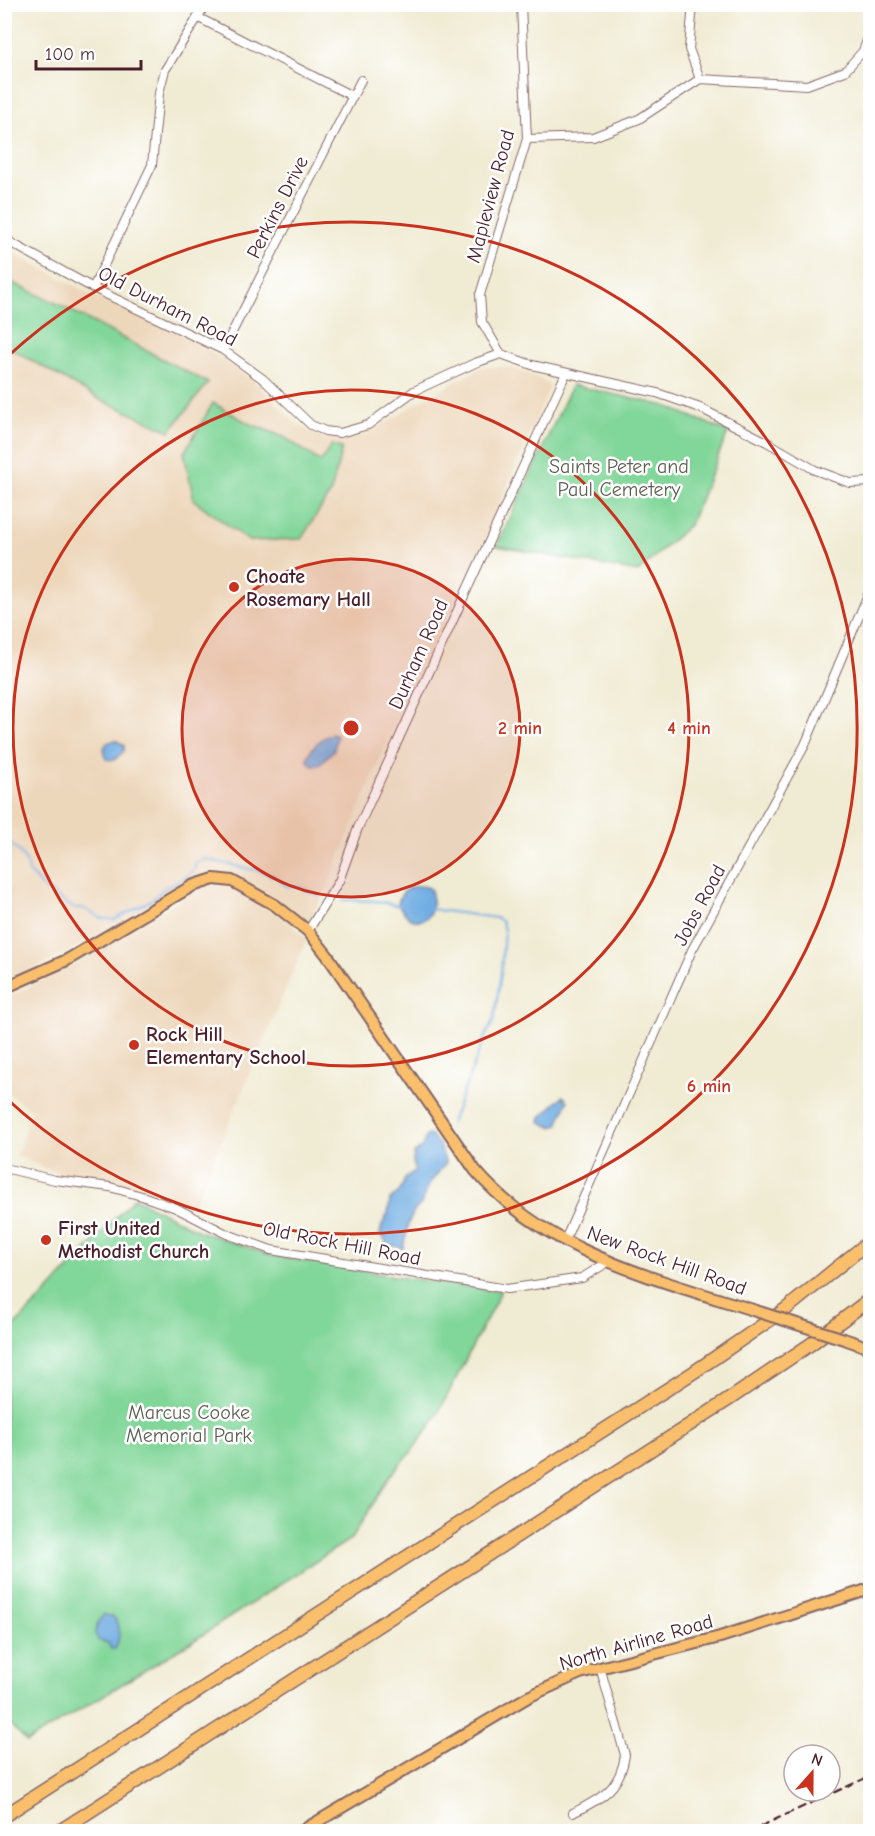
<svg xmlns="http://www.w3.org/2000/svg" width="875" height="1836" font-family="'Comic Neue',sans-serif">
	<rect width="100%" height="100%" fill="#fff"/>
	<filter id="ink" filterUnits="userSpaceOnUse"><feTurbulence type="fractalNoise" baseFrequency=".0167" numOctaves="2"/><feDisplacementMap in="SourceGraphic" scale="12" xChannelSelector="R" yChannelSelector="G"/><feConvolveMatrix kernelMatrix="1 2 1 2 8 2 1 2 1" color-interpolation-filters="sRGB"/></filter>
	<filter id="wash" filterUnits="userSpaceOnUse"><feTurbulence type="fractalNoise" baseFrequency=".008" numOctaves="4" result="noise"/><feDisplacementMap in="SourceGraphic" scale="24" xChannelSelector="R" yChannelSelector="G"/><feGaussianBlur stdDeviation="1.35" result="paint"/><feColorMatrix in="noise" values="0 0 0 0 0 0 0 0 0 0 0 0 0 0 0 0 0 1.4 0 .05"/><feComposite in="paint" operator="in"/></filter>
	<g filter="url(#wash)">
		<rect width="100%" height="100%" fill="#f0ebd3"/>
		<path fill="#edd7bb" d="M4 248 94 296 182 335 215 353 252 380 298 425 321 438 348 440 367 434 424 399 481 368 501 366 513 368 541 379 548 385 549 388 481 549 380 759 325 892 313 914 309 919 299 918 248 882 233 877H202L187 881 120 924 33 970 5 982Z
			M209 882 236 885 283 917 307 939 194 1205 118 1185 70 1178 16 1156 32 1110 5 1091 4 999 67 968Z"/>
		<path fill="#81d699" stroke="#667a62" stroke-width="1.5" d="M4 279 58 304 208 383 170 431 97 398 12 349 5 350Z
			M572 385 666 406 728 432 690 524 638 572 497 546Z
			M213 403 248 423 284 437 321 462 331 445 342 448 331 492 301 539 249 541 194 500 184 453Z
			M134 1198 199 1231 273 1256 406 1278 501 1291 434 1421 411 1452 389 1477 352 1538 193 1641 27 1742 5 1720V1335L39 1301Z"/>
		<path fill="#71ade3" stroke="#5e6687" stroke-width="1.5" d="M332 734 337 736 334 750 319 765 312 766 307 759C310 749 322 736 332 734Z
			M115 740 124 745V751L114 760 106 759 104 748 107 743Z
			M416 886C420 886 428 886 430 889 433 893 432 900 432 904 431 918 424 923 410 919L398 905C399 895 406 887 416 886Z
			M563 1096 568 1101 558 1125 551 1127 540 1122 541 1117Z
			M430 1135 439 1144 446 1163 430 1183 421 1204 415 1210 409 1222 403 1249 395 1246H386V1241L380 1234 382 1225 388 1213 390 1200 400 1191 405 1178 415 1171 413 1162 414 1153 422 1148 426 1136Z
			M104 1614 115 1618C119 1629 121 1639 115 1649H111L108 1643 98 1640 95 1633 98 1623Z"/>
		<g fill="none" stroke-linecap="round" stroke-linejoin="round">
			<path stroke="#71ade3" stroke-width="2" d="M4 838C14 846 29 859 29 872L42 887 73 908H83L101 918 114 920 153 899 163 889 187 876 195 868V863L204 859 263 872 278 878 286 886 298 887 321 896
				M342 900 375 901 401 906
				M430 909 496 918 502 922 504 930 501 973 494 1019 484 1039 451 1123"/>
		</g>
	</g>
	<g filter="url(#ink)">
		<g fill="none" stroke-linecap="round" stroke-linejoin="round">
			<g stroke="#846666" stroke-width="10">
				<path id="minor" d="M693 4 689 49 700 79 807 85 845 71 863 51 870 33
					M197 17 352 96
					M527 139 593 137 639 119 700 79
					M4 239 93 288 223 350 263 379 311 425 325 431 340 433 368 425 414 391 475 363 501 354 532 365 657 393 700 408 767 442 815 470 850 483 870 482
					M93 288 152 165 159 93 165 70 206 4
					M223 350 361 80
					M501 354 482 322 480 295 527 139 521 4
					M308 931 339 881 358 828 566 373
					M4 1168 55 1180 110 1187 145 1197 176 1208 227 1234 271 1250 507 1289 582 1278 608 1262
					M565 1240 692 950 805 745 870 590
					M573 1813C601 1798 620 1790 625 1755L600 1667"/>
			</g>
			<g stroke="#846666" stroke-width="14">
				<path id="major" d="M4 988 67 960 192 886 214 879 232 881 275 905 308 931 327 955 475 1170C545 1253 657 1279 756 1311
					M844 1339 870 1348
					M300 1832 528 1697 580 1673 720 1637 870 1589"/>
			</g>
			<g stroke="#846666" stroke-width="15">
				<path id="highway" d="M4 1816 694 1372 786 1309 870 1241
					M58 1832 728 1400 811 1344 870 1299"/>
			</g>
			<use href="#minor" stroke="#fff" stroke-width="8"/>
			<use href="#major" stroke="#f9bf6d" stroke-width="10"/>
			<use href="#highway" stroke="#f9bf6d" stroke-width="12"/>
			<path stroke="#4a1f2b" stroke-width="2" stroke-dasharray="9 4.5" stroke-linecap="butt" d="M748 1832 870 1776"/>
			<g stroke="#846666" stroke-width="14" stroke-linecap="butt">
				<path id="major-bridge" d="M756 1311 844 1339"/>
			</g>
			<use href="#major-bridge" stroke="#f9bf6d" stroke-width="10"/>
		</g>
	</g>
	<circle cx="351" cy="728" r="169" fill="#c8321e" fill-opacity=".12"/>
	<g fill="none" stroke="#c8321e" stroke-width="3">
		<circle cx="351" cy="728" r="169"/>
		<circle cx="351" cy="728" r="338"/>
		<path d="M6 358A506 506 0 1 1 6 1098"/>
	</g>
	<g fill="#c8321e" stroke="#fff" stroke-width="2">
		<circle cx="234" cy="587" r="6"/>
		<circle cx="134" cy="1045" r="6"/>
		<circle cx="46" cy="1240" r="6"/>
	</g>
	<g text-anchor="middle" stroke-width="5" stroke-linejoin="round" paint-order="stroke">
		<g font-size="20" fill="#4a1f2b" stroke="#fff">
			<text transform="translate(490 196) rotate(-75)" y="7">Mapleview Road</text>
			<text transform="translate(277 207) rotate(-63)" y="7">Perkins Drive</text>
			<text transform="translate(168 306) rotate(27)" y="7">Old Durham Road</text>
			<text transform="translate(418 654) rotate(-66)" y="7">Durham Road</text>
			<text transform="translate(699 905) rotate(-62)" y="7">Jobs Road</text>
			<text transform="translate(342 1243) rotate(11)" y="7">Old Rock Hill Road</text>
			<text transform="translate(667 1260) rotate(20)" y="7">New Rock Hill Road</text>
			<text transform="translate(636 1642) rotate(-16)" y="7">North Airline Road</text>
		</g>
		<g font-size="20" fill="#5d5f52" stroke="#fff">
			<text x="619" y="473">Saints Peter and<tspan x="619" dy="23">Paul Cemetery</tspan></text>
			<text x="189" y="1419">Marcus Cooke<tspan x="189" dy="23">Memorial Park</tspan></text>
		</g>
		<g font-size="20" font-weight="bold" fill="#4a1f2b" stroke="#fff" text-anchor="start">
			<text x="246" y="583">Choate<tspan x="246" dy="23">Rosemary Hall</tspan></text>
			<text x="146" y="1041">Rock Hill<tspan x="146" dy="23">Elementary School</tspan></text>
			<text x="58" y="1235">First United<tspan x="58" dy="23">Methodist Church</tspan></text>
		</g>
	</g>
	<circle cx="351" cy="728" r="9" fill="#c8321e" stroke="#fff" stroke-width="3"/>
	<g font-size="18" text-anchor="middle" font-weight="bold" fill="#c8321e" stroke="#fff" stroke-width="5" stroke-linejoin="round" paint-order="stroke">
		<text x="520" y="734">2 min</text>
		<text x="689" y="734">4 min</text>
		<text x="709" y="1092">6 min</text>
	</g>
	<rect width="875" height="1836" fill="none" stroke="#fff" stroke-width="24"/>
	<g transform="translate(812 1773) rotate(21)"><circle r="28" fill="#ffffff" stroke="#b7a5aa" stroke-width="1.5"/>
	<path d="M0-4.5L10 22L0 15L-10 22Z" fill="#c8321e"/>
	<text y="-9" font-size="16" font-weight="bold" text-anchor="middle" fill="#4a1f2b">N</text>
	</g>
	<path d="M36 60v9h105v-9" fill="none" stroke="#4a1f2b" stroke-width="3"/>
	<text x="45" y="60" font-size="18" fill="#4a1f2b" stroke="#ffffff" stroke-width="4.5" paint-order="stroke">100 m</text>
</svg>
